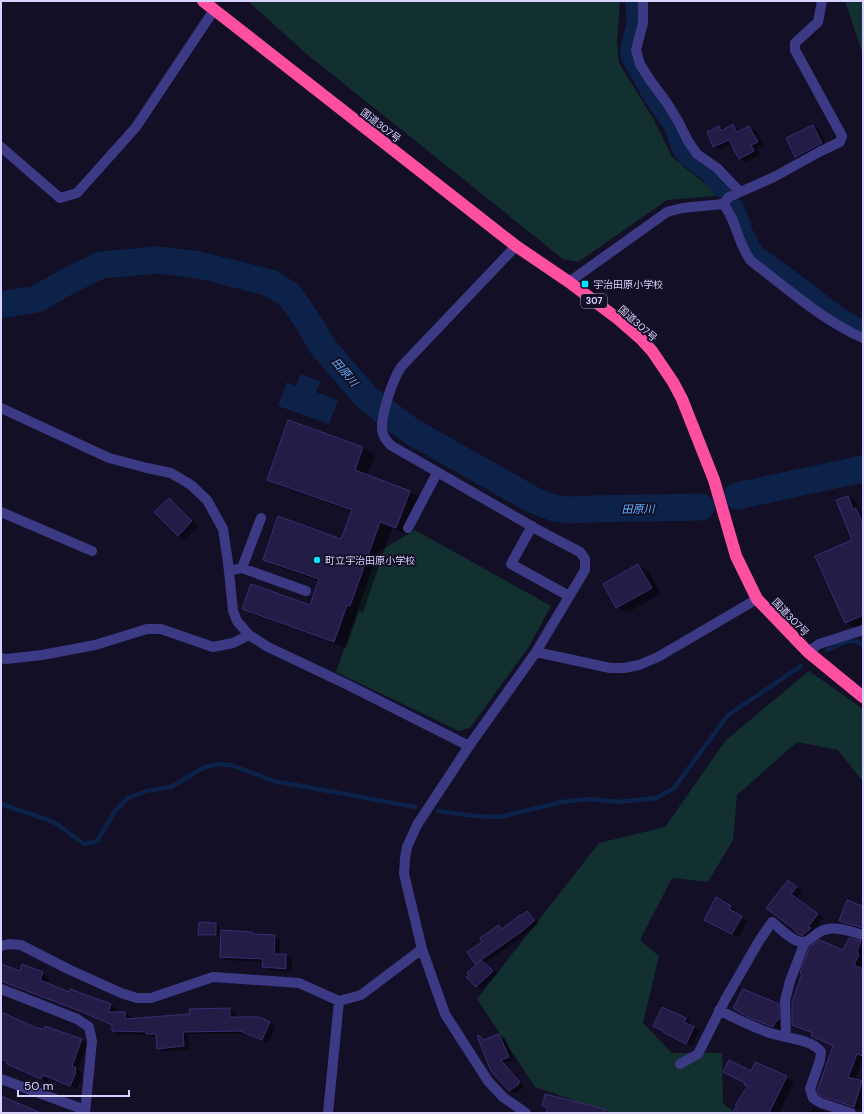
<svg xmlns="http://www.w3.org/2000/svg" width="864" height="1114" font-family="'DM Sans','Noto Sans JP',sans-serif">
	<rect width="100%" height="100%" fill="#130f26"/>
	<path fill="#12302f" d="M248 1H620L617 42 619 63 654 120 672 157 718 194 714 196 667 200 578 262 563 259 303 51Z
		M845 1H863V55Z
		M415 530 551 606 528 648 470 728 459 731 336 672 378 552Z
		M809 671 863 709V782L838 750 797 742 737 795 733 840 708 882 672 878 640 940 659 956 643 1023 672 1053H722L723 1103 735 1113H611L535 1087 477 999 599 843 665 827 726 740Z"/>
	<path fill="#0c2248" d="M300 374 320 381 316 392 338 400 329 424 278 406 287 382 296 386Z"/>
	<path fill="#0007" d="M733 126 739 129 740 132 749 127 756 131 763 145 757 149 760 155 746 162 739 158 732 144 720 150 714 146 719 127 724 130Z
		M813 126 819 130 827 147 802 160 796 157Z
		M289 421 363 448 375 455 367 476 409 492 421 498 408 534 392 528 363 612 359 611 346 648 255 615 243 608 311 606 319 581 276 566 264 559 342 540 352 512 280 486 268 479Z
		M847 497 856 501 860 511 863 513V623L854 627 846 622 853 540Z
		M169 499 175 503 198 526 185 539 178 535Z
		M638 565 648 571 661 593 627 613 617 607Z
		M788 881 802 891 797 898 823 918 807 938 800 934Z
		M716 899 736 910 734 914 747 921 739 937 712 923Z
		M863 908V929L846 924 840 921Z
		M527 912 532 915 539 923 526 934 485 963 497 974 482 989 477 986 468 977 478 964 476 963 483 942 499 926 504 929Z
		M200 923 216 924 219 926V936H202L199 934Z
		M222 932 252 933 256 935 274 936 280 939 279 955H286L292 959V972L269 970 263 966 264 962 227 960 221 956Z
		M849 939 863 942V1057L855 1080 863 1083V1108H861L860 1110 831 1100 819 1093 834 1047 819 1040 813 1034 793 1025 844 952Z
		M1 965 20 972 23 965 43 973 49 977 46 984 69 993 71 990 111 1005 117 1009 115 1013H125L131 1017V1020L191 1015 230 1009 236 1013V1018L269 1023 275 1026 268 1043 247 1034H188L189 1049 164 1052 158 1048 157 1037H153L149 1035 119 1034 113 1030V1026L65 1005 1 982Z
		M778 1005 785 1009 783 1022 780 1030 755 1020Z
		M1 1013 37 1029 81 1040 88 1043 78 1070 82 1072 81 1075 82 1076 77 1089 49 1078 47 1082 15 1067 8 1061 1 1058Z
		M685 1018 690 1021 689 1025 699 1030 692 1046 669 1035Z
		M499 1035 505 1038 514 1060 505 1063 524 1085 522 1087 523 1088 515 1093 510 1090 492 1070 479 1036 485 1040Z
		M786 1077 794 1082 779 1113H739L749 1086Z
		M813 1107 819 1110 827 1113H805L807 1110 812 1112Z"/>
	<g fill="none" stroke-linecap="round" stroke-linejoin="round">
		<path stroke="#0c2248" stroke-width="4.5" d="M827 650C839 645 852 635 863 645
			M1 804 48 820 57 824 84 844 97 841 115 811 128 798 146 791 171 787 203 768 217 764 231 765 274 781 415 807
			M438 811 476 816 499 817 562 802 589 799 618 802 657 798 674 788 728 715 801 666"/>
		<path stroke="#0c2248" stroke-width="16" d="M633 1 635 22 628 49 629 57 650 95 672 126 680 150 686 157 706 172 722 190
			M735 206 741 220 746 235 756 253 806 289 824 304 844 318 863 328"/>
		<path stroke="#0c2248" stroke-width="27" d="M1 305 37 299 68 281 101 265 158 260 199 265 271 283 289 295 307 320 323 347 367 398 411 431 533 500 554 508 568 510 591 509 701 507
			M737 496 863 469"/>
	</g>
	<path fill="#241b47" stroke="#3b2d73" d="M733 124 737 132 749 126 758 142 751 145 754 151 739 159 729 140 713 147 707 132 719 126 721 131Z
		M813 125 822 143 795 157 786 138Z
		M288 420 363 447 355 470 410 491 396 528 380 522 350 606 347 605 334 642 242 609 251 584 310 605 319 579 263 560 278 516 341 539 352 510 267 480Z
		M848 496 853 509 856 508 863 524V615L845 623 815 556 852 540 836 500Z
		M169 498 192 521 178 536 154 512Z
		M638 564 652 588 616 608 603 584Z
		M788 880 797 887 791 894 818 914 808 927 811 928 803 935H800L795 931V930L766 908Z
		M716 897 731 906 729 909 742 916 732 934 704 920Z
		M847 900 862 906 863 904V928L839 921Z
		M527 911 535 920 521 932 481 960 493 971 476 987 466 977 469 975 467 973 480 961 475 964 467 952 482 942 480 938 499 925 502 929 520 915 521 916Z
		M199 922 216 923V935H198Z
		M221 930 252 932V934L275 935 274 954H286V969L262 967 263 959 220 957Z
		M849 938 861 941 857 952 859 954 854 965 863 969V1056L857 1054 848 1077 862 1081 854 1107 824 1097 818 1094 817 1091 833 1046 811 1036 813 1033 792 1025V1002L802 974 800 973 810 946 820 940 843 950Z
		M1 964 20 971 22 964 43 972 40 980 69 992 70 989 111 1004 108 1012H125V1019L190 1014 189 1009 230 1008V1017H260L270 1022 262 1040 240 1031 183 1032 184 1046 157 1049 156 1034H146V1032L112 1031V1025L80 1011 1 981Z
		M743 989 779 1004V1020H777L773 1027 747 1017 733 1008Z
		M662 1007 686 1018 684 1022 694 1027 686 1044 663 1032V1031L653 1026Z
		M1 1012 37 1028 44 1029 45 1026 82 1039 72 1066 76 1068 75 1071 76 1072 70 1086 43 1075 41 1079 7 1064V1061L1 1059Z
		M499 1034 509 1057 501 1060 520 1082 518 1083 519 1084 509 1091 491 1071 477 1036 479 1035 483 1040Z
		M729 1060 751 1071 755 1062 787 1076 769 1113H732L737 1106 735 1105 748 1086 744 1085 745 1083 723 1072Z
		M545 1094 605 1109 604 1113H546L547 1107 542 1106Z
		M1 1096 41 1113H1Z"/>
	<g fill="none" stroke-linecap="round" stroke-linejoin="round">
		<path stroke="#3d3a85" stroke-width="10" d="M643 1V23L636 50 640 64 650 80 667 103 678 121 688 141 697 154 717 168 739 191
			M1 147 60 198 77 193 136 127 214 10
			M723 204C737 220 737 243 751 261 787 288 822 320 863 338
			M516 246 401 367C392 381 381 415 382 430 383 437 387 442 392 446L540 531 580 552 585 559V570L536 652 469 746 417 825 407 847 405 858 404 874 422 949 445 1014 488 1081 503 1097 526 1113
			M569 282 667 212 682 208 723 204 729 197 776 176 819 152 840 142 842 136 795 50V43L818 22 822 1
			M1 408 109 458 147 468 171 473 191 485 207 500 223 529 228 562 233 611 237 621 249 635 268 647 348 685 469 746
			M1 512 92 551
			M532 526 511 564 569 596
			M408 528 437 473
			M242 568 261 518
			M229 571 242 568 306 591
			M536 652 610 668H624L639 665 658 657 757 599
			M808 652 819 644 863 630
			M1 658 6 659 42 655 95 645 147 629H161L213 647 233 643 249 635
			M1 946 9 944 21 945 68 969 121 993 137 998H151L213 977 299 983 339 1001 361 995 422 949
			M1 989 77 1019 89 1027 92 1041 85 1113
			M719 1010C736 1019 753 1027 770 1033 785 1038 812 1039 821 1052L820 1060 810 1089 813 1098 821 1103 851 1113
			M786 1037 785 1001 790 981 805 942
			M680 1064 698 1054 725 1000 759 941 772 922C780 928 792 942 803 942 808 942 814 936 818 933 832 924 849 931 863 935
			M1 1079 85 1110
			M328 1113 339 1001"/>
		<path stroke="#ff4fa3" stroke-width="12" d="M203 1 516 246 569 282 618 319 641 339 652 351 673 382 682 399 714 480 736 556 757 599 808 652 863 697"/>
	</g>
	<g fill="#00e5ff" stroke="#130f26" stroke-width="1.5">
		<rect x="581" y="280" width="8" height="8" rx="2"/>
		<circle cx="317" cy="560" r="4"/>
	</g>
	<g text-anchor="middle" stroke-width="4" stroke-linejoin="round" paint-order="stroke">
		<rect fill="#130f26" stroke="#9e99be" stroke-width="1" x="581" y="294" width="26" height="14" rx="3"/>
		<g font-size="9" font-weight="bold" fill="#d9d4ff">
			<text x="594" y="304">307</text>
		</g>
		<g font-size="10" fill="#d9d4ff" stroke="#130f26">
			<text transform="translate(381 125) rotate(38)" y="4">国道307号</text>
			<text transform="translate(638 323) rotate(42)" y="4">国道307号</text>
			<text transform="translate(791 617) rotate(46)" y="4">国道307号</text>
		</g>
		<g font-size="10" fill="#d9d4ff" stroke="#130f26" text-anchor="start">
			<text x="593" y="288">宇治田原小学校</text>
			<text x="325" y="564">町立宇治田原小学校</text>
		</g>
		<g font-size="11" font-style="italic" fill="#62b6ff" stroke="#130f26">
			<text transform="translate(345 372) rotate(50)" y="4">田原川</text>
			<text transform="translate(638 509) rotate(-1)" y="4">田原川</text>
		</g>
	</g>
	<rect width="864" height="1114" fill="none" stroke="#d9d4ff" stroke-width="4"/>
	<path d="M18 1090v6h111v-6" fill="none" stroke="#d9d4ff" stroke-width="2"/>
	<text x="24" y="1090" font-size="12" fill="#d9d4ff" stroke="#130f26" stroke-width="3" paint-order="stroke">50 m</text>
</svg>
